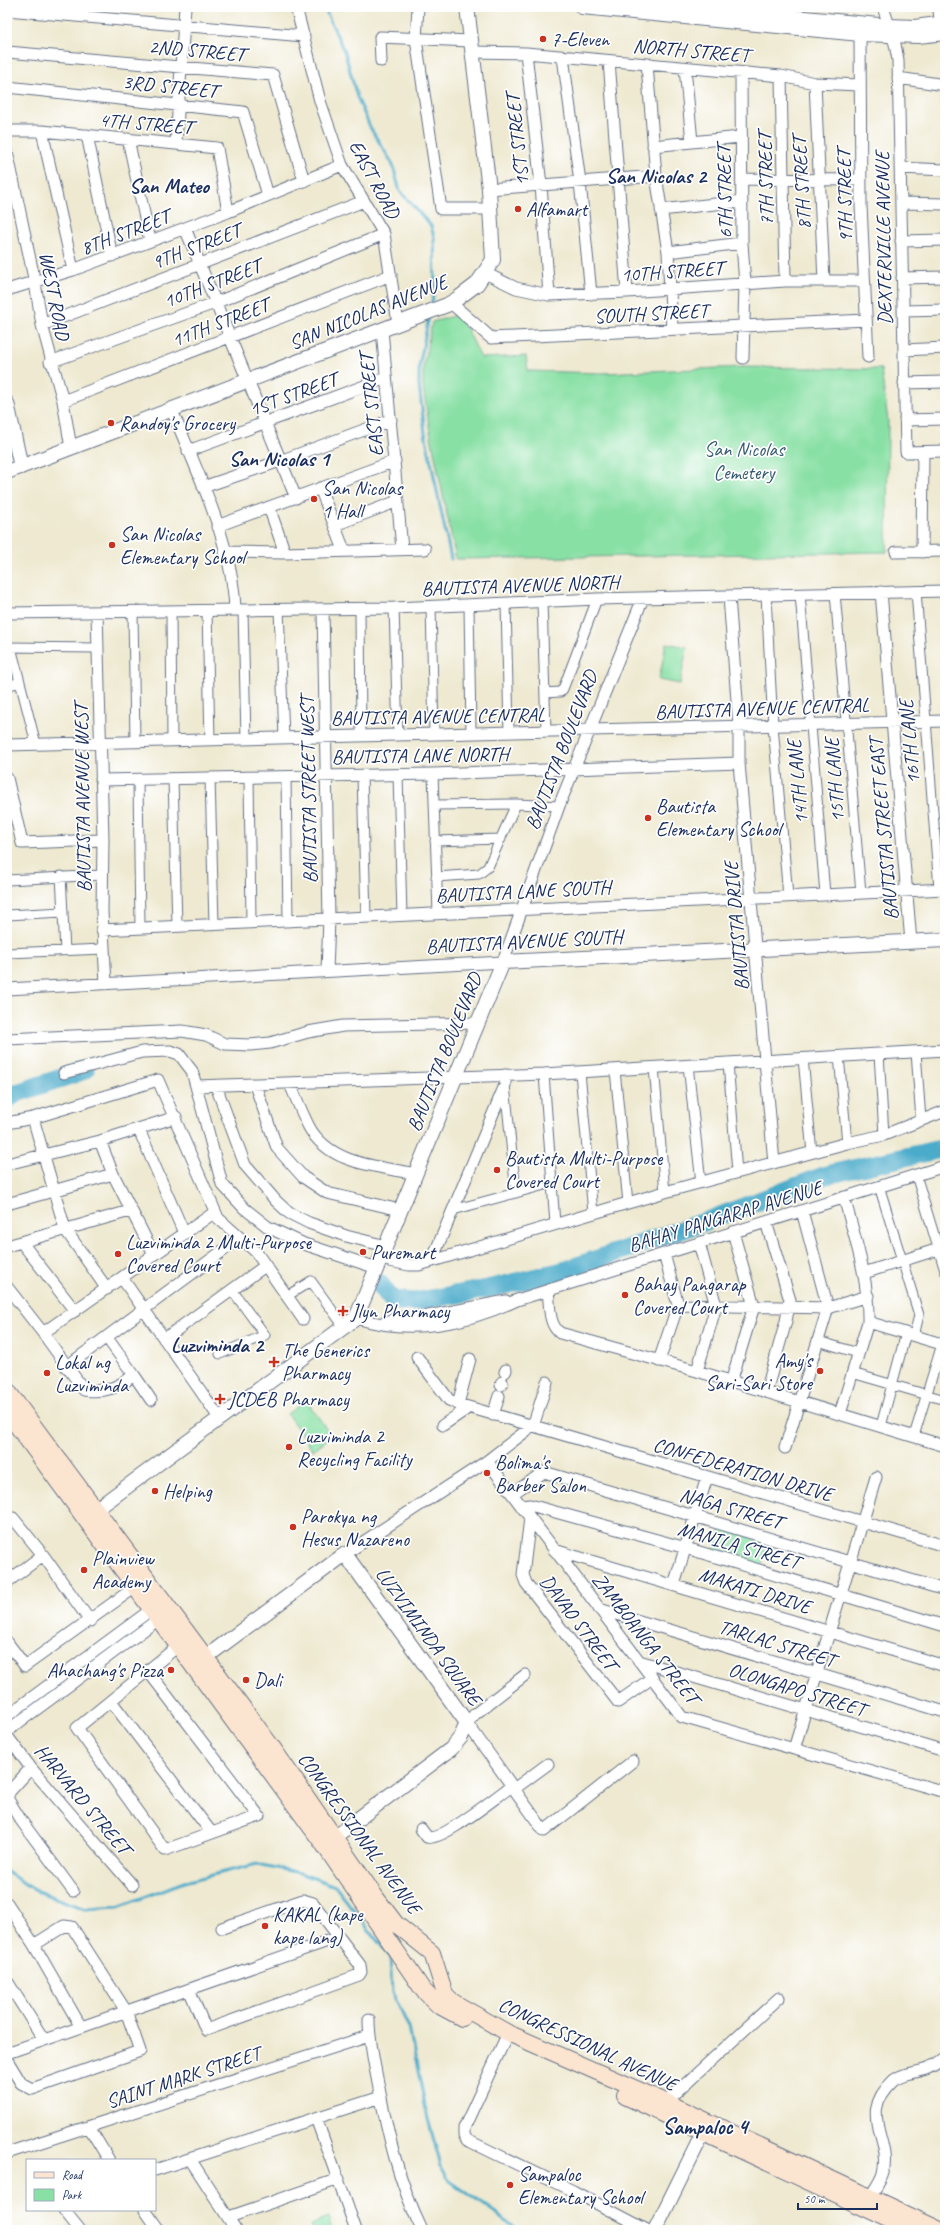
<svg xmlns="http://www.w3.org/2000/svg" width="952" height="2237" font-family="Caveat,sans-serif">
	<rect width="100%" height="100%" fill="#fff"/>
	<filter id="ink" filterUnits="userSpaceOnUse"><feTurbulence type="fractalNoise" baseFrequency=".025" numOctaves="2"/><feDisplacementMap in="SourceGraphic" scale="8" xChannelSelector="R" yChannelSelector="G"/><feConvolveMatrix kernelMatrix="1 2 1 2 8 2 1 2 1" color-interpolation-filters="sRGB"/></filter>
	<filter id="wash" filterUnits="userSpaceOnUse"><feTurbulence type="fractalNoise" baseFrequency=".012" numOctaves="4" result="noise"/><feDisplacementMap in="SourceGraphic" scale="16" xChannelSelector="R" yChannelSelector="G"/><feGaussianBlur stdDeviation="0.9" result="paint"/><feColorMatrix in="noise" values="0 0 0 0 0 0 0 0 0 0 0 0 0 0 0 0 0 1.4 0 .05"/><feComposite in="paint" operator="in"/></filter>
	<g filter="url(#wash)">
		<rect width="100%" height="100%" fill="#eee9d0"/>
		<path fill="#88e0a4" stroke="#528881" d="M460 314 481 358 526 356 528 371 603 373 743 367 881 369 888 421 887 552 456 559 430 432 423 386V367L432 322Z
			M666 643 687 647 680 684 659 680Z
			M306 1400 332 1436 313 1450 287 1414Z
			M721 1528 769 1543 761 1568 713 1553Z
			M328 2218 332 2230H312L310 2224Z"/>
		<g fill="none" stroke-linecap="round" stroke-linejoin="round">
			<path stroke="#4babca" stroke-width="3" d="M324 7 345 53 357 97 371 129 392 163 400 191 431 226 434 237 435 288 431 306
				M429 316 419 367V385L425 433 451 559
				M7 1872 34 1890 85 1909 118 1907 184 1882 257 1864 300 1873 335 1886 390 1957 392 1992 409 2028 428 2119 442 2170 447 2179 520 2230"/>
			<path stroke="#4babca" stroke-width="19" d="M7 1099 17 1093 85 1070
				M379 1283 392 1300 413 1302 487 1289 563 1271 707 1221 826 1175 945 1148"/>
		</g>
	</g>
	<g filter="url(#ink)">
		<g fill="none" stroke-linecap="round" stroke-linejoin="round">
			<g stroke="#657086" stroke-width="11">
				<path id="pedestrian" d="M916 591 939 889
					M835 593 861 893
					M800 594 825 894
					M766 595 773 726 788 896
					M542 601 546 731
					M506 603 509 732
					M469 605 471 733
					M431 606 434 734
					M360 608 361 736
					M394 608 398 735
					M279 609 284 738
					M243 610 246 739
					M133 611 135 742
					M171 611 172 741
					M207 611 210 740
					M7 647 98 648
					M11 647 36 744
					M7 686 20 682
					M545 693 560 692 563 689 597 599
					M433 774 438 913
					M362 775 366 917
					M398 775 402 915
					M286 776 288 921
					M249 777 251 922
					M173 778 177 926
					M210 778 214 924
					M138 780 140 928
					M434 805 516 804 559 806
					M435 841 501 839
					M61 876 65 951
					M436 877 479 874 488 867 516 804
					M7 880 103 875
					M7 915 63 912
					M7 953 104 949
					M916 1052 921 1120
					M879 1054 884 1135
					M839 1056 847 1143
					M803 1058 812 1153
					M728 1063 737 1172
					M688 1065 701 1183
					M654 1067 665 1192
					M615 1070 628 1203
					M580 1072 593 1213
					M544 1074 555 1224
					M505 1085 516 1193
					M916 1175 945 1271
					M879 1186 919 1315 914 1336
					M453 1210 552 1183
					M287 1296 311 1281 345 1328
					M818 1341 858 1353
					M220 1354 265 1335 232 1290
					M852 1373 945 1400
					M881 1426 906 1333
					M914 1436 942 1344"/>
			</g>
			<g stroke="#657086" stroke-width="13">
				<path id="minor" d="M296 7 320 101 342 165 384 234 398 323
					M418 7 416 39 441 209H491
					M883 7 895 44 898 60 906 452 945 451
					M7 10 304 36
					M860 34 861 205 868 357
					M7 52 273 75 304 181
					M471 52 526 53 781 76 815 83 859 85
					M526 53 541 185 549 295
					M563 57 580 182 591 294
					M381 61 380 37 470 41
					M609 61 627 292
					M647 65 656 176 668 252 672 329
					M685 68 692 142
					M741 73 742 243 745 284 743 358
					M781 76 785 281
					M898 78 945 85
					M815 83 824 281
					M7 87 243 112 268 195
					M7 131H42L217 148 228 212
					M42 131 73 270
					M87 135 112 256
					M128 139 150 241
					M176 143 185 7
					M653 146 740 137
					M7 151 35 283 42 325 63 401 71 448
					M900 168 945 170
					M742 179 861 180
					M489 189 656 176
					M901 203 945 204
					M661 210 742 201
					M185 228 296 498
					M901 241 945 240
					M668 252 742 243
					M485 273 516 288 549 295 627 292 785 281H864
					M902 278 945 277
					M7 290 73 270 228 212 342 165
					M451 303 491 338 866 320
					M903 311 945 310
					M42 325 364 201
					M382 330 402 549
					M904 350 945 348
					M50 362 215 303 384 234
					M904 383 945 382
					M63 401 391 275
					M171 408C196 469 233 544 235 610
					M905 420 945 419
					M188 451 386 378
					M203 487 280 461 391 420
					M320 488 344 550
					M269 507 285 553
					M335 525 398 501
					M217 526 395 461
					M224 552 285 553 425 549
					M896 552 945 551
					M922 552 923 452
					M881 592 911 942
					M729 597 739 726V763L774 1163
					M323 609 329 919 327 971
					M97 612 103 840 102 912 106 984
					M7 613 394 608 597 599 945 591
					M7 745 945 721
					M7 778 22 843 103 840
					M101 780 433 774 739 763
					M102 930C383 916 664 903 945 889
					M7 989 503 962 559 806 643 598
					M7 1039 182 1031 206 1035 225 1044 250 1045 270 1043 308 1032 343 1026 478 1023
					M64 1073 142 1052 170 1051 179 1054 192 1071 222 1184 244 1208 268 1227 304 1244 377 1268
					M290 1084C296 1098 302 1113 309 1127 330 1165 378 1166 416 1174
					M255 1085 277 1148 303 1177 327 1193 400 1210
					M196 1086 544 1074 945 1050
					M216 1086 245 1165 276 1201 289 1213 309 1223 346 1236 386 1246
					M33 1118 65 1229 107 1289
					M7 1123 33 1118 158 1080 218 1218 256 1252 303 1319
					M139 1130 184 1233
					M100 1141 113 1174 154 1255
					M7 1164 100 1141 176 1117
					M844 1197C855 1239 869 1279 868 1322L945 1345
					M7 1204 113 1174
					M22 1243 75 1311
					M7 1246 130 1211
					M380 1259 409 1265H419L665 1192 847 1143 884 1135 945 1111
					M432 1260 505 1085V1075
					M864 1273 945 1247
					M122 1278 220 1419
					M7 1287 43 1333 84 1390C105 1393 117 1388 134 1375L151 1400
					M548 1290C550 1305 548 1324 560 1333L697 1371 945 1446
					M678 1305 828 1308 868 1296
					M356 1318C412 1335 465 1324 517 1300L945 1166
					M384 1323 396 1318 428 1316 506 1301
					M43 1333 215 1212
					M107 1338 134 1375
					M164 1339 265 1266
					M417 1357 449 1400 458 1404 945 1546
					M659 1361 678 1305 664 1254
					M66 1367 240 1238
					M697 1371 716 1306 699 1243
					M505 1372 506 1370
					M731 1382 754 1306 733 1232
					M501 1385 502 1382
					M766 1392 786 1321 790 1300 766 1222
					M458 1404 470 1359
					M840 1414 868 1322
					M493 1415 499 1396
					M443 1425 468 1408
					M785 1448 828 1308 802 1211
					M487 1461 682 1717 945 1792
					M512 1494 544 1472 945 1590
					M521 1506 530 1505 686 1548 945 1626
					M530 1518 523 1575 526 1583 618 1702 652 1678
					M7 1522 13 1518 43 1555 90 1621
					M554 1550 945 1666
					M345 1554 487 1461 526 1431 535 1420 547 1382
					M7 1582 43 1555
					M674 1585 707 1477
					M599 1609 945 1712
					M7 1642 25 1666 141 1583
					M639 1661 945 1751
					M148 1671 259 1816 165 1850 77 1728 178 1646
					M525 1675 475 1714 467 1723 544 1831 633 1761
					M111 1701 211 1832
					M7 1716 156 1606
					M7 1731 164 1615
					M7 1736 31 1768 132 1885
					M794 1749 876 1477
					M31 1768 10 1791 7 1798 20 1819 73 1891
					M514 1789 548 1764
					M421 1829 427 1837C440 1843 498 1795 512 1786
					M7 1903 34 1945 81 2027
					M7 1981 44 2040
					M189 1989 206 2030 359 1975 361 1972 360 1965 313 1903 303 1900 222 1928
					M369 2020C369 2041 374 2062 378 2083 388 2135 399 2183 422 2230
					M508 2033 464 2128V2135L467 2140 573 2191 647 2230
					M7 2053 339 1937
					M7 2060 21 2083 32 2089 140 2051 126 2011 72 1927 64 1926 34 1945
					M666 2102 779 1998
					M316 2118 356 2230
					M89 2127 109 2160
					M7 2153 369 2036
					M190 2159 236 2230
					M155 2170 381 2097
					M870 2197C874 2190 881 2181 883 2173 892 2136 856 2116 894 2080 904 2072 918 2073 929 2068 935 2066 940 2061 945 2058
					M64 2210 80 2230
					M145 2210 159 2230
					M229 2217 339 2179"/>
			</g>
			<g stroke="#657086" stroke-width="16">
				<path id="tertiary" d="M582 7 860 34 918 36 945 33
					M687 7 889 26 915 27 945 23
					M940 7 943 32
					M7 403 21 467
					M7 472 447 305 457 299 477 284 493 260 489 189 467 7
					M87 1516 356 1318 503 962 945 940
					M198 1663 345 1554 467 1723 461 1737 451 1749 325 1844
					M655 2230 708 2123"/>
			</g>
			<g stroke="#657086" stroke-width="18">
				<path id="secondary" d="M7 1390 272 1747 377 1899 396 1924 432 1953 445 1994 453 2002 508 2033 666 2102 940 2230
					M7 1412 324 1845 423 1990 438 2005 462 2018
					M625 2096 912 2230"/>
			</g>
			<use href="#pedestrian" stroke="#fff" stroke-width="9"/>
			<use href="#minor" stroke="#fff" stroke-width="11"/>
			<use href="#tertiary" stroke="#fff" stroke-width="14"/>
			<use href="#secondary" stroke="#fce5d0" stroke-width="16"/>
		</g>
	</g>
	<g fill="#c8321e" stroke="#fff" stroke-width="1.5">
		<circle cx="543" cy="39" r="4"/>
		<circle cx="518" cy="209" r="4"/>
		<circle cx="111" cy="423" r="4"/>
		<circle cx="314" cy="499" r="4"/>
		<circle cx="112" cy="545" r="4"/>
		<circle cx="648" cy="818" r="4"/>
		<circle cx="497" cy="1170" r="4"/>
		<circle cx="363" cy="1252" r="4"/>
		<circle cx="118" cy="1254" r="4"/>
		<circle cx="625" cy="1295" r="4"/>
		<path d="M341 1305h4v4h4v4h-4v4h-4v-4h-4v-4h4z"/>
		<path d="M272 1356h4v4h4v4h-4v4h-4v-4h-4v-4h4z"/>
		<circle cx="820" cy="1371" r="4"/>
		<circle cx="47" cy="1373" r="4"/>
		<path d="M218 1393h4v4h4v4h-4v4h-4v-4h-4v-4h4z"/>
		<circle cx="289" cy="1447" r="4"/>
		<circle cx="487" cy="1473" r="4"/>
		<circle cx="155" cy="1491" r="4"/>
		<circle cx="293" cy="1527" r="4"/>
		<circle cx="84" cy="1570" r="4"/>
		<circle cx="171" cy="1670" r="4"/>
		<circle cx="246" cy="1680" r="4"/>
		<circle cx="265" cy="1926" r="4"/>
		<circle cx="510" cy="2185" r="4"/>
	</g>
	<g text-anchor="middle" stroke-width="3.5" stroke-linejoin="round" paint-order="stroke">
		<g font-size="20" fill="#1b2f5e" stroke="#fff" text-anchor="start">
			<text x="551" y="46">7-Eleven</text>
			<text x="526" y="216">Alfamart</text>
			<text x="119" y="430">Randoy's Grocery</text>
			<text x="322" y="495">San Nicolas<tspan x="322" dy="23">1 Hall</tspan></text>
			<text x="120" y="541">San Nicolas<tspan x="120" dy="23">Elementary School</tspan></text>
			<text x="656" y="813">Bautista<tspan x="656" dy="23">Elementary School</tspan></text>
			<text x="505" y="1165">Bautista Multi-Purpose<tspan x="505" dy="23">Covered Court</tspan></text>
			<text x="126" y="1249">Luzviminda 2 Multi-Purpose<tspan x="126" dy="23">Covered Court</tspan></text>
			<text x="371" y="1259">Puremart</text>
			<text x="633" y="1291">Bahay Pangarap<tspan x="633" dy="23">Covered Court</tspan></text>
			<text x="351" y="1318">Jlyn Pharmacy</text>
			<text x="282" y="1357">The Generics<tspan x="282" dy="23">Pharmacy</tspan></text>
			<text x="812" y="1367" text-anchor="end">Amy's<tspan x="812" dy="23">Sari-Sari Store</tspan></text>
			<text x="55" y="1369">Lokal ng<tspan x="55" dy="23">Luzviminda</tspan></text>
			<text x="228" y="1406">JCDEB Pharmacy</text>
			<text x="297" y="1443">Luzviminda 2<tspan x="297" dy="23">Recycling Facility</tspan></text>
			<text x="495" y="1469">Bolima's<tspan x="495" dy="23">Barber Salon</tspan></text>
			<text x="163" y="1498">Helping</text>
			<text x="301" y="1523">Parokya ng<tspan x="301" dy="23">Hesus Nazareno</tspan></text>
			<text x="92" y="1565">Plainview<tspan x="92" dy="23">Academy</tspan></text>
			<text x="163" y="1677" text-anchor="end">Ahachang's Pizza</text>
			<text x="254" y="1687">Dali</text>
			<text x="273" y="1921">KAKAL (kape<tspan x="273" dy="23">kape lang)</tspan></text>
			<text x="518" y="2181">Sampaloc<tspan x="518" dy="23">Elementary School</tspan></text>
		</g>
		<g font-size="20" fill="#1b2f5e" stroke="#fff">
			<text transform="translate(197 50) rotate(5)" y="7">2ND STREET</text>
			<text transform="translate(691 50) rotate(5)" y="7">NORTH STREET</text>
			<text transform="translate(170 86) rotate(6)" y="7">3RD STREET</text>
			<text transform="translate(146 123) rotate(5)" y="7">4TH STREET</text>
			<text transform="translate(517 140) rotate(-96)" y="7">1ST STREET</text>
			<text transform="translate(375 179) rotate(62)" y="7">EAST ROAD</text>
			<text transform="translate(765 179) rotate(-91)" y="7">7TH STREET</text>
			<text transform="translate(801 183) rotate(-93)" y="7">8TH STREET</text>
			<text transform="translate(724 192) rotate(-91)" y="7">6TH STREET</text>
			<text transform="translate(844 196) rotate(-91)" y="7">9TH STREET</text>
			<text transform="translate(125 232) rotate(-21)" y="7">8TH STREET</text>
			<text transform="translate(883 238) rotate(-91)" y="7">DEXTERVILLE AVENUE</text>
			<text transform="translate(196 246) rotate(-21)" y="7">9TH STREET</text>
			<text transform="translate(672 271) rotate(-4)" y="7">10TH STREET</text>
			<text transform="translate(212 283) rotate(-21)" y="7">10TH STREET</text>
			<text transform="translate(55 296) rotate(79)" y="7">WEST ROAD</text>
			<text transform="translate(368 312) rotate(-22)" y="7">SAN NICOLAS AVENUE</text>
			<text transform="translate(651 313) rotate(-3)" y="7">SOUTH STREET</text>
			<text transform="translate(220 322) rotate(-21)" y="7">11TH STREET</text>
			<text transform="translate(293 394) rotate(-20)" y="7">1ST STREET</text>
			<text transform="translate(371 405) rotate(-96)" y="7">EAST STREET</text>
			<text transform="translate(520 585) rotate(-2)" y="7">BAUTISTA AVENUE NORTH</text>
			<text transform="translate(762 708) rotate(-2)" y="7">BAUTISTA AVENUE CENTRAL</text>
			<text transform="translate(438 716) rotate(-1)" y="7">BAUTISTA AVENUE CENTRAL</text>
			<text transform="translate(909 742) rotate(-95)" y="7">16TH LANE</text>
			<text transform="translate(561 750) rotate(-69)" y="7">BAUTISTA BOULEVARD</text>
			<text transform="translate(420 755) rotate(-1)" y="7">BAUTISTA LANE NORTH</text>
			<text transform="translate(834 780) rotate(-94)" y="7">15TH LANE</text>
			<text transform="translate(797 782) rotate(-95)" y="7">14TH LANE</text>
			<text transform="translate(308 790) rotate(-91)" y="7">BAUTISTA STREET WEST</text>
			<text transform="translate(82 798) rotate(-91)" y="7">BAUTISTA AVENUE WEST</text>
			<text transform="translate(883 829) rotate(-95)" y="7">BAUTISTA STREET EAST</text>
			<text transform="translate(523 891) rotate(-3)" y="7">BAUTISTA LANE SOUTH</text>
			<text transform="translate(736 926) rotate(-95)" y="7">BAUTISTA DRIVE</text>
			<text transform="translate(524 941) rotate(-3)" y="7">BAUTISTA AVENUE SOUTH</text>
			<text transform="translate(444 1052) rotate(-68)" y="7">BAUTISTA BOULEVARD</text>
			<text transform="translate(725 1216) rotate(-17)" y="7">BAHAY PANGARAP AVENUE</text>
			<text transform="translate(743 1469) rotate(16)" y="7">CONFEDERATION DRIVE</text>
			<text transform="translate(731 1508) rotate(16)" y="7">NAGA STREET</text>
			<text transform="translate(739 1545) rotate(16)" y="7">MANILA STREET</text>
			<text transform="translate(755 1590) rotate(17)" y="7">MAKATI DRIVE</text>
			<text transform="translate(579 1622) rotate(53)" y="7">DAVAO STREET</text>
			<text transform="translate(429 1636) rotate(54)" y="7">LUZVIMINDA SQUARE</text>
			<text transform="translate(646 1638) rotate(52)" y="7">ZAMBOANGA STREET</text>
			<text transform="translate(777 1643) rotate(17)" y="7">TARLAC STREET</text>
			<text transform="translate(797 1689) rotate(17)" y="7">OLONGAPO STREET</text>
			<text transform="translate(83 1799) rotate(50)" y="7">HARVARD STREET</text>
			<text transform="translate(360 1833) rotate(54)" y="7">CONGRESSIONAL AVENUE</text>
			<text transform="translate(588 2044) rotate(25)" y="7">CONGRESSIONAL AVENUE</text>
			<text transform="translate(183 2077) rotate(-18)" y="7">SAINT MARK STREET</text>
		</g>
		<g font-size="20" fill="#365b70" stroke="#fff">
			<text x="744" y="456">San Nicolas<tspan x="744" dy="23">Cemetery</tspan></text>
		</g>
		<g font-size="21" font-weight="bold" fill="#1b2f5e" stroke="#fff">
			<text x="656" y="183">San Nicolas 2</text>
			<text x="169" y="193">San Mateo</text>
			<text x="279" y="466">San Nicolas 1</text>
			<text x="217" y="1352">Luzviminda 2</text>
		</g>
		<g font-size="22" font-weight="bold" fill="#1b2f5e" stroke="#fff">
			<text x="705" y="2134">Sampaloc 4</text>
		</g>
	</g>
	<rect width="952" height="2237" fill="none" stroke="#fff" stroke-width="24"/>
	<rect x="26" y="2159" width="130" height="52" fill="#ffffff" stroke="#a4acbf"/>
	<rect x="34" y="2172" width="20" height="6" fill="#fce5d0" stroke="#a4acbf"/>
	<text x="62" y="2179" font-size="12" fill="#1b2f5e">Road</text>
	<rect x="34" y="2189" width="20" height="12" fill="#88e0a4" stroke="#a4acbf"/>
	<text x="62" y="2199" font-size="12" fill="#1b2f5e">Park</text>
	<path d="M798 2203v6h79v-6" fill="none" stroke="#1b2f5e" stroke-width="2"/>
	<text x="804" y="2203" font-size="12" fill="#1b2f5e" stroke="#ffffff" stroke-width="3" paint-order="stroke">50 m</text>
</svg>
